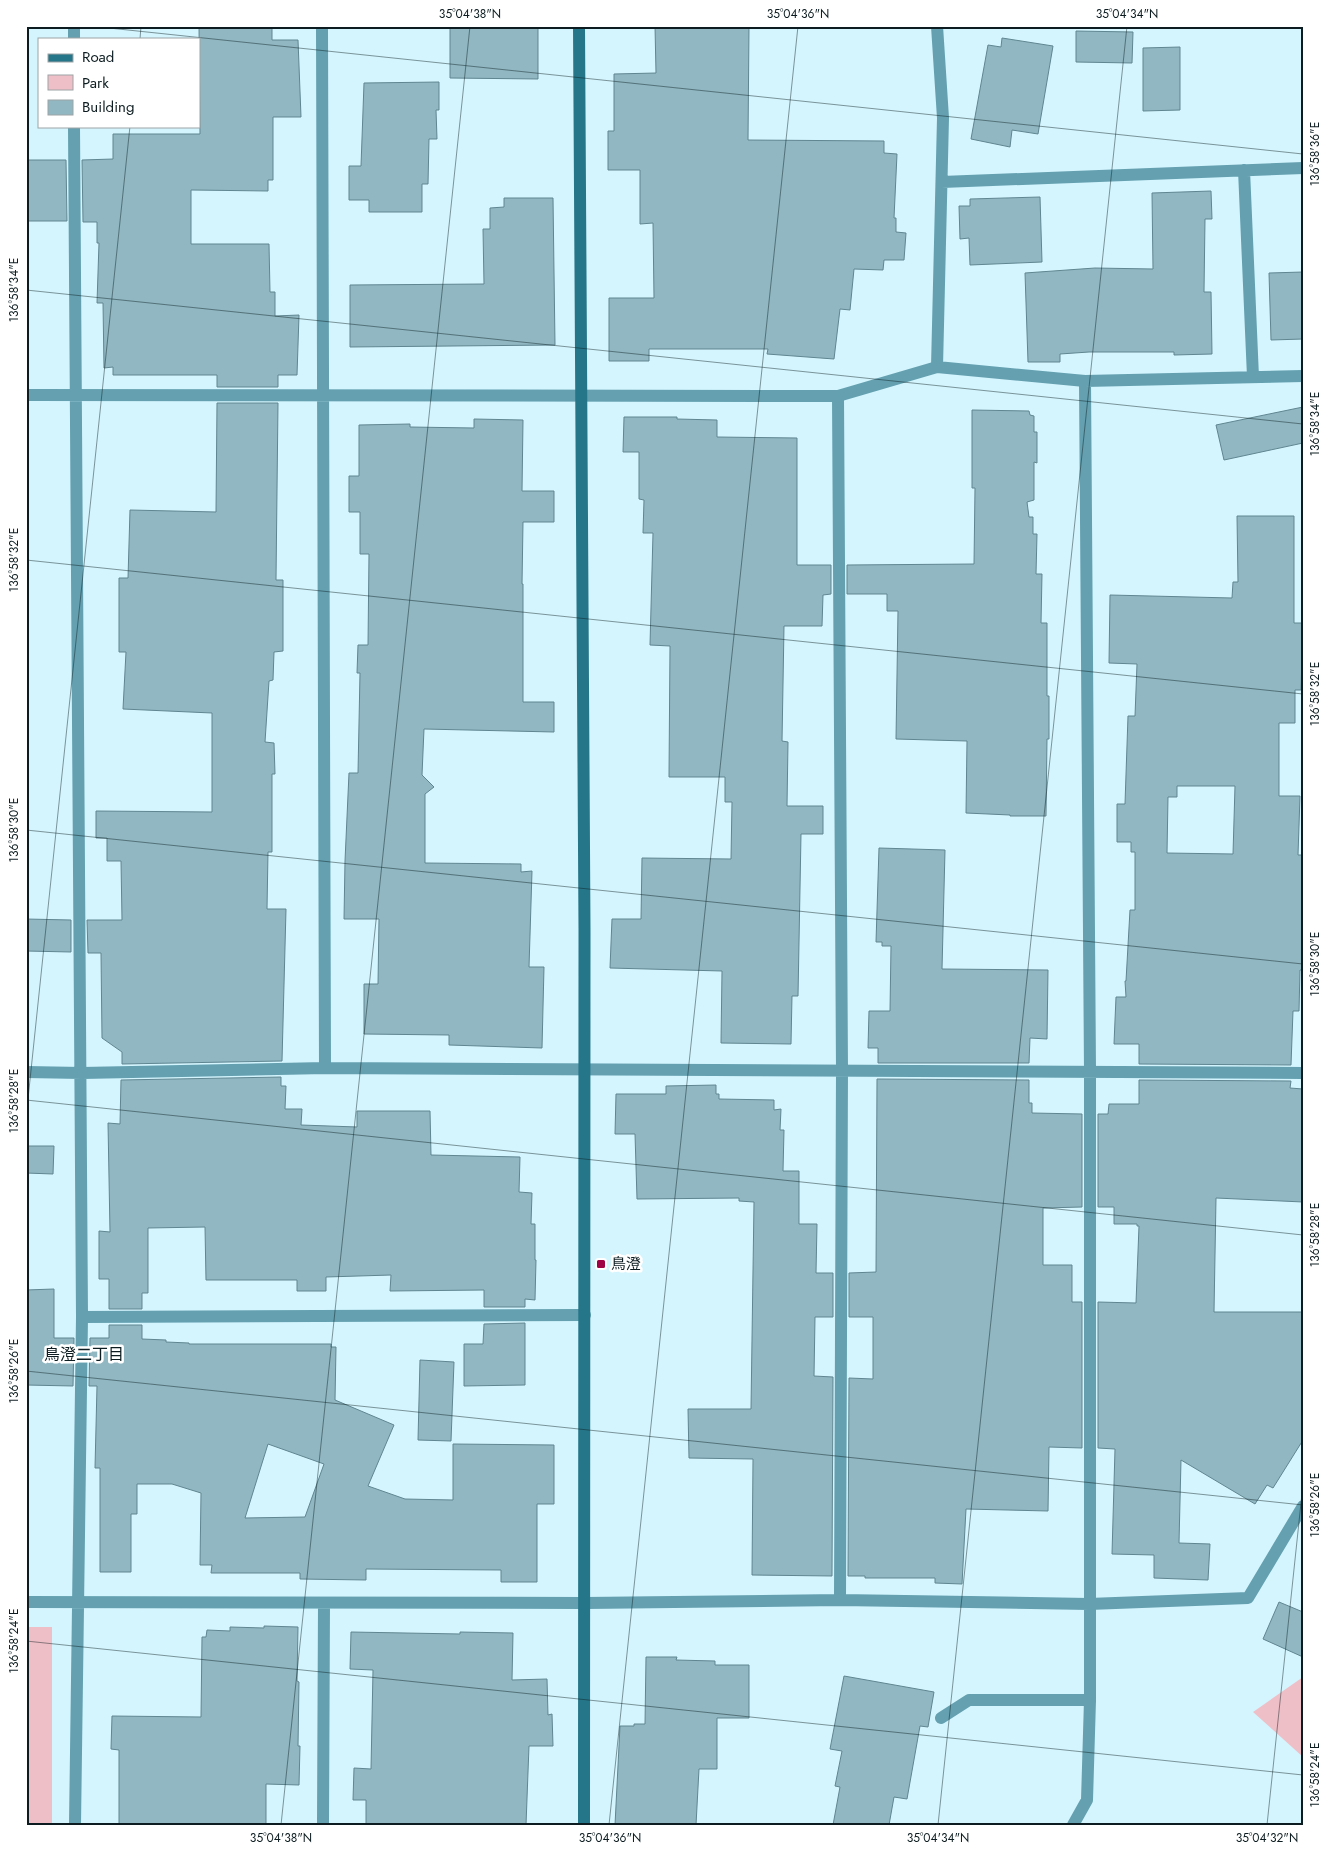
<svg xmlns="http://www.w3.org/2000/svg" width="1329" height="1851" font-family="Jost,'Noto Sans JP',sans-serif">
	<rect width="100%" height="100%" fill="#d4f5fe"/>
	<path fill="#efbfc8" d="M26 1627H52V1825H26Z
		M1303 1677V1757L1253 1712Z"/>
	<path fill="#90b7c2" stroke="#608691" fill-rule="evenodd" d="M199 26H272V40H298L301 117H273V180H268V191L191 190V244H269L270 292H275V316L299 315 297 375H278V387H217V375H113V367L104 368 103 303H97L99 243H97V222H83L82 160 113 159V134H200Z
		M450 26H538V79L450 78Z
		M655 26H749L748 140 884 141V153L897 154 894 218H896V232L906 233 904 260H884L883 270 854 269 850 310 840 309 834 359 767 354 768 349H649V361H609V298H654L653 223 640 224V170H608V131H614V74L656 73Z
		M1076 31 1133 32 1132 63 1076 62Z
		M1002 38 1053 46 1038 134 1012 130 1010 147 971 139 988 45 1001 47Z
		M1180 47V110L1143 111V48Z
		M439 82V110H436L437 139H429L428 184H422V212H369V200H349V166H361L364 83Z
		M26 160H66L67 221H26Z
		M1211 191 1212 219H1205L1204 292H1211L1212 354 1174 355V352H1089L1060 354V362H1028L1025 273 1095 268 1153 269 1152 193Z
		M1040 197 1042 262 970 265 969 238 960 239 959 206H970V199Z
		M504 198H553L555 345 350 347V285L484 284 483 229H490V208L504 207Z
		M1303 272V339L1271 340 1269 273Z
		M217 403H278L276 580H283V651L274 652 273 680 269 681 265 742 274 743 275 774H272V852H268L267 909H286L282 1061 122 1064V1052L102 1038 101 953H88L87 920H122L121 861H107V838H96V811L212 812V713L123 709 126 652H119V578H128L130 510 216 512Z
		M1303 407V443L1224 460 1216 425Z
		M972 410 1029 411 1030 415 1034 416V432H1037V463L1034 462V500L1027 502 1029 517H1033V534H1037L1036 574H1042L1041 623H1047V696H1049V739H1047L1046 816H1010V815L966 813 967 741 896 739 898 611H887V594H847V565L974 564 975 488H972Z
		M624 417H677V419L717 420V437L797 438V565H831V594L823 595 822 626H784L782 741 788 742 787 806H823V834H801L798 996H792L791 1044 721 1043 722 971 610 968 612 919H641L642 858 731 859 732 802H725V777H669L670 646 650 645 653 533H643L644 500 639 499V452H623Z
		M474 419 523 420 522 491H554V522H523L522 584H523V702H554V732L424 729 422 775 434 787 425 794V863L521 864V872L532 871 529 967H544L542 1048 449 1045V1035L364 1034V984H378L379 919H344L345 861 349 773H358L360 673H357L358 645H368L369 554H360V512H349V476H359V425L410 424V427L474 428Z
		M1237 516H1294V623H1303L1301 690H1295V723H1279V796H1300L1298 855H1302L1303 970H1300L1299 1011H1293L1291 1065 1139 1064V1044H1114L1116 997H1126L1125 981H1126L1130 910H1135V852H1131V842H1117V804H1125L1128 716H1135L1137 664 1109 663 1110 595 1232 598 1233 582H1238ZM1177 786H1235L1233 854 1167 853 1168 797H1177Z
		M879 848 945 850 942 969 1048 970 1047 1039 1030 1038 1029 1063H878V1048H868L869 1011H890L891 946H882V942H876Z
		M26 919 71 920V952L26 951Z
		M281 1077V1086H286L285 1109H302L301 1125 357 1127V1111H430L431 1155 520 1157 519 1192 532 1193 531 1224H535V1260H536L535 1300 525 1299V1307H484V1290L390 1291 391 1275 326 1277V1291H297V1280H206L205 1227 148 1228V1293H142V1309H109V1279H99V1231L110 1232 108 1123 120 1124 121 1080Z
		M877 1079 1029 1080V1103H1032V1113L1082 1114V1207L1043 1208V1265H1072V1302H1082V1448L1049 1447 1048 1511 966 1509 962 1584 935 1583V1578H865V1576H848L849 1378 873 1379V1317H849V1273L876 1272Z
		M1139 1080 1291 1081 1290 1088 1303 1089V1202L1216 1198 1214 1312H1303V1440L1273 1488 1267 1485 1255 1504 1181 1460 1179 1543 1210 1544 1208 1580 1154 1578V1555L1112 1554 1115 1449 1098 1448V1302L1136 1303 1139 1226H1137V1224H1114V1207H1098V1114H1108L1109 1104H1139Z
		M716 1085V1094H719V1099L774 1100V1110L781 1109 780 1130H784L783 1171H799V1224H817L816 1273H833V1317H815L814 1376 833 1377 832 1576 752 1575 753 1459 689 1458 688 1409H751L754 1202 739 1201V1198L637 1199 635 1134H615L616 1094H666V1086Z
		M27 1146H54L53 1174 26 1173Z
		M54 1289V1338H74L73 1386 26 1385V1290Z
		M525 1323V1385L464 1386V1344H483L484 1324Z
		M109 1325H142V1339L166 1340V1342L189 1343V1344H331V1347H336L335 1400 394 1425 368 1486 405 1499 453 1500V1444L554 1445V1504H537V1582H501V1570L366 1569V1580L300 1579V1573H211L212 1565H200L201 1493 172 1484H137V1514H131V1572H100V1468H95L97 1386H89L90 1338H109ZM268 1444 324 1464 305 1517 245 1518Z
		M420 1360 454 1362 451 1441 418 1440Z
		M1279 1602 1303 1612V1657L1263 1639Z
		M264 1626 298 1627 297 1681 299 1682 298 1746H300L299 1785 266 1784V1825H119V1750L111 1749 112 1716 201 1717 202 1637H206L207 1630 230 1631V1627L264 1628Z
		M351 1632 460 1634V1632L513 1633 512 1680 547 1679 548 1715 552 1714 553 1746H529L526 1825H366V1800H353L354 1768 371 1769 373 1670 350 1669Z
		M646 1657H677L676 1660 715 1661V1665H749V1718H717V1769H699L696 1825H615L620 1726H634V1724H645Z
		M844 1676 934 1692 928 1727 920 1726 907 1799 894 1797 889 1825H833L840 1787 835 1786 842 1751 830 1749Z"/>
	<g fill="none" stroke-linecap="round" stroke-linejoin="round">
		<path stroke="#64a0b0" stroke-width="12" d="M941 1718 969 1700H1090"/>
		<path stroke="#64a0b0" stroke-width="12" d="M74 26V39
			M322 26 325 1068
			M74 126 82 1317 75 1825
			M1244 170 1253 377
			M942 182 1303 168
			M937 367 943 118 937 26
			M26 395 838 396 937 367 1085 381 1303 376
			M838 396 842 1070 840 1600
			M26 1072 82 1073 325 1068 1303 1073
			M82 1317 585 1315
			M26 1602 585 1603 840 1600 1089 1604 1248 1598 1303 1506
			M323 1825 324 1603
			M1073 1825 1087 1800 1090 1700V1071L1085 381"/>
		<path stroke="#267689" stroke-width="12" d="M579 26C586 626 585 1225 584 1825"/>
	</g>
	<path fill="none" stroke="#0c1c20" stroke-width="1" stroke-opacity="0.45" d="M90 26 1303 154M140 39 141 26M26 290 1303 424M26 560 1303 694M26 830 1303 964M26 1100 1303 1235M26 1118 130 126M26 1371 1303 1505M26 1641 1303 1775M281 1825 470 26M609 1825 798 26M938 1825 1127 26M1267 1825 1303 1484"/>
	<rect fill="#9f0345" stroke="#fff" stroke-width="2" x="596" y="1259" width="10" height="10" rx="2.5"/>
	<g text-anchor="middle" stroke-width="5" stroke-linejoin="round" paint-order="stroke">
		<g font-size="15" fill="#0c1c20" stroke="#fff" text-anchor="start">
			<text x="611" y="1269">鳥澄</text>
		</g>
		<g font-size="16" fill="#0c1c20" stroke="#fff">
			<text x="84" y="1360">鳥澄二丁目</text>
		</g>
	</g>
	<rect width="1329" height="1851" fill="none" stroke="#ffffff" stroke-width="55"/>
	<rect x="38" y="38" width="162" height="90" fill="#ffffff" stroke="#9ea4a6"/>
	<rect x="48" y="54" width="25" height="8" fill="#267689" stroke="#9ea4a6"/>
	<text x="82" y="62" font-size="15" fill="#0c1c20">Road</text>
	<rect x="48" y="75" width="25" height="15" fill="#efbfc8" stroke="#9ea4a6"/>
	<text x="82" y="88" font-size="15" fill="#0c1c20">Park</text>
	<rect x="48" y="100" width="25" height="15" fill="#90b7c2" stroke="#9ea4a6"/>
	<text x="82" y="112" font-size="15" fill="#0c1c20">Building</text>
	<rect x="28" y="28" width="1274" height="1796" fill="none" stroke="#0c1c20" stroke-width="2"/>
	<g font-size="12" text-anchor="middle" fill="#0c1c20">
		<text x="470" y="18">35°04'38"N</text>
		<text x="798" y="18">35°04'36"N</text>
		<text x="1127" y="18">35°04'34"N</text>
		<text transform="translate(1315 154) rotate(-90)" y="4">136°58'36"E</text>
		<text transform="translate(14 290) rotate(-90)" y="4">136°58'34"E</text>
		<text transform="translate(1315 424) rotate(-90)" y="4">136°58'34"E</text>
		<text transform="translate(14 560) rotate(-90)" y="4">136°58'32"E</text>
		<text transform="translate(1315 694) rotate(-90)" y="4">136°58'32"E</text>
		<text transform="translate(14 830) rotate(-90)" y="4">136°58'30"E</text>
		<text transform="translate(1315 964) rotate(-90)" y="4">136°58'30"E</text>
		<text transform="translate(14 1101) rotate(-90)" y="4">136°58'28"E</text>
		<text transform="translate(1315 1235) rotate(-90)" y="4">136°58'28"E</text>
		<text transform="translate(14 1371) rotate(-90)" y="4">136°58'26"E</text>
		<text transform="translate(1315 1505) rotate(-90)" y="4">136°58'26"E</text>
		<text transform="translate(14 1641) rotate(-90)" y="4">136°58'24"E</text>
		<text transform="translate(1315 1775) rotate(-90)" y="4">136°58'24"E</text>
		<text x="281" y="1842">35°04'38"N</text>
		<text x="610" y="1842">35°04'36"N</text>
		<text x="938" y="1842">35°04'34"N</text>
		<text x="1267" y="1842">35°04'32"N</text>
	</g>
</svg>
